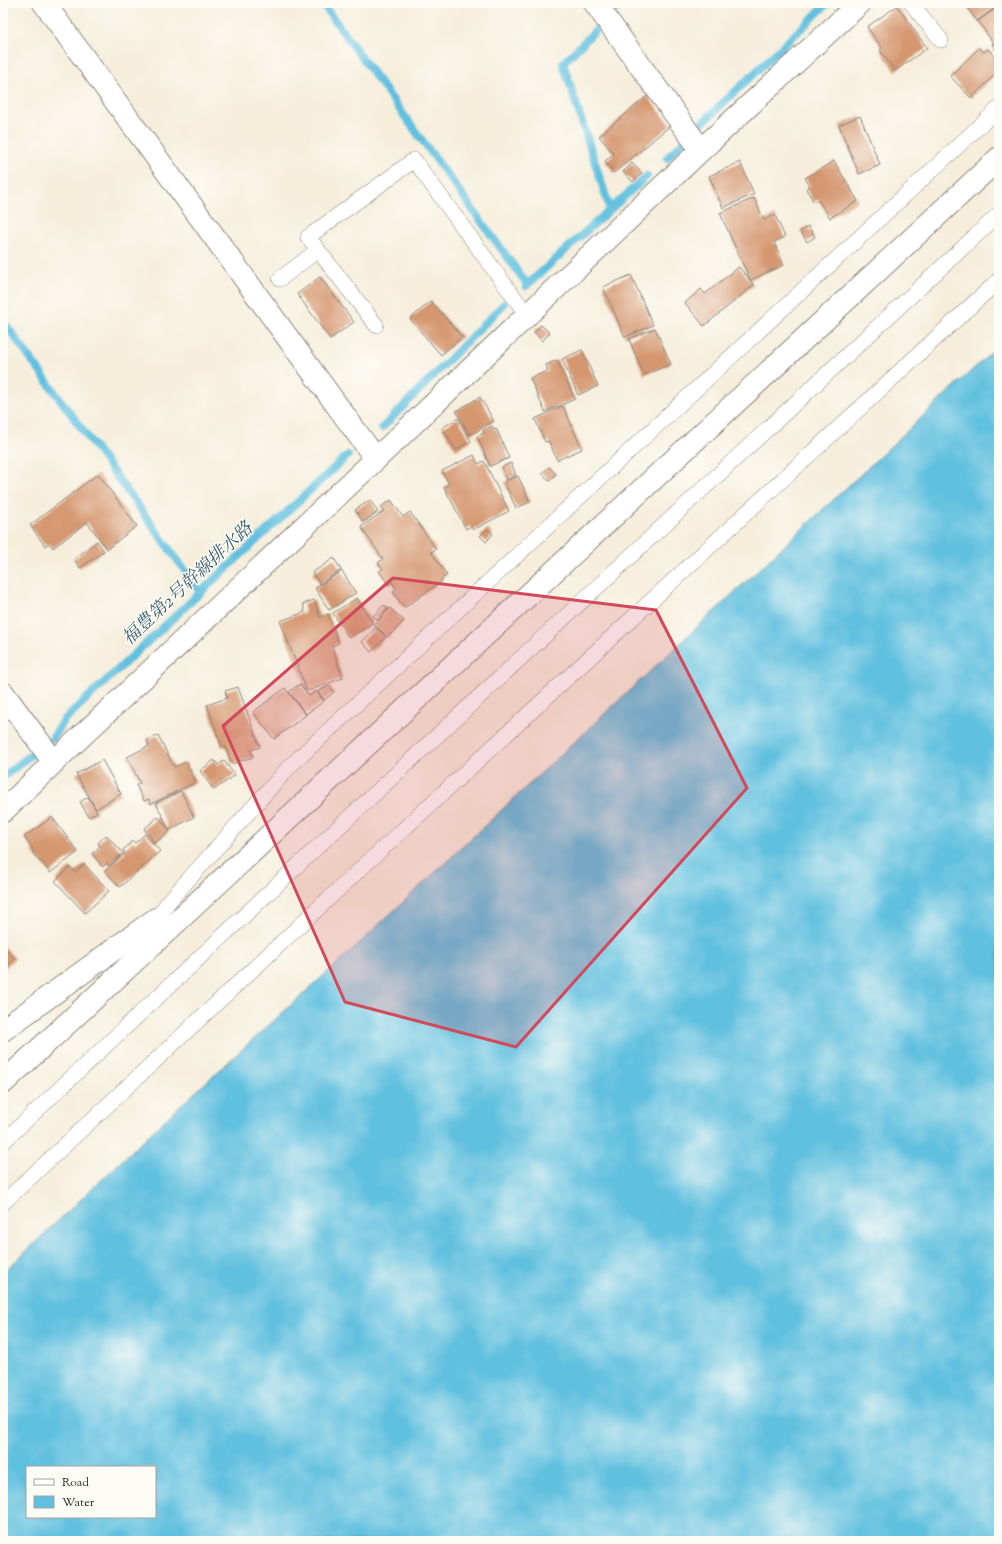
<svg xmlns="http://www.w3.org/2000/svg" width="1002" height="1544" font-family="'Sorts Mill Goudy','Noto Serif JP',serif">
	<rect width="100%" height="100%" fill="#fdfcf7"/>
	<filter id="ink" filterUnits="userSpaceOnUse"><feTurbulence type="fractalNoise" baseFrequency=".025" numOctaves="2"/><feDisplacementMap in="SourceGraphic" scale="8" xChannelSelector="R" yChannelSelector="G"/><feConvolveMatrix kernelMatrix="1 2 1 2 8 2 1 2 1" color-interpolation-filters="sRGB"/></filter>
	<filter id="wash" filterUnits="userSpaceOnUse"><feTurbulence type="fractalNoise" baseFrequency=".012" numOctaves="4" result="noise"/><feDisplacementMap in="SourceGraphic" scale="16" xChannelSelector="R" yChannelSelector="G"/><feGaussianBlur stdDeviation="0.9" result="paint"/><feColorMatrix in="noise" values="0 0 0 0 0 0 0 0 0 0 0 0 0 0 0 0 0 1.4 0 .05"/><feComposite in="paint" operator="in"/></filter>
	<g filter="url(#wash)">
		<rect width="100%" height="100%" fill="#f6eedb"/>
		<path fill="#60c0df" stroke="#3e6e7e" fill-rule="evenodd" d="M999 345V1541H3V1273L169 1116 355 947ZM27 1467H155V1517H27Z"/>
		<g fill="none" stroke-linecap="round" stroke-linejoin="round">
			<path stroke="#60c0df" stroke-width="8" d="M322 3 527 284
				M615 11 624 3
				M598 28 563 63 610 209
				M698 127 828 3
				M667 158 684 141
				M526 286 647 176
				M3 321 200 591
				M382 428 504 304
				M52 739 65 719 348 455
				M3 777 32 754"/>
		</g>
		<g id="blocks">
			<path fill="#d59770" d="M964 3H999V5L977 21Z
				M897 6 927 48 895 71 880 50 882 48 867 27Z
				M999 6V55L992 45 994 44 978 21Z
				M979 48 984 52 988 49 999 61V71L971 98 950 76Z
				M647 96 671 125 614 173 605 161 614 154 599 136Z
				M860 116 880 165 859 174 839 125Z
				M834 161 858 201 830 218 818 200 814 202 806 189 810 186 805 178Z
				M740 162 754 194 723 208 709 176Z
				M632 163 642 173 633 182 623 172Z
				M754 198 764 220 775 215 785 237 774 242 784 265 750 280 754 285 704 326 685 303 701 289 705 294 739 267 750 280 720 213Z
				M808 226 815 237 807 242 800 231Z
				M631 275 653 325 625 337 603 287Z
				M320 277 354 322 330 339 297 294Z
				M431 301 462 337 441 355 410 319Z
				M541 325 550 333 542 341 534 332Z
				M655 328 671 364 644 375 629 339Z
				M582 350 598 386 578 395 562 359Z
				M557 360 575 399 545 412 530 378 548 371 546 365Z
				M480 397 494 421 470 435 456 411Z
				M563 406 582 449 557 460 549 441 545 442 535 419Z
				M458 418 471 441 456 450 442 428Z
				M492 426 494 429 496 428 509 458 490 466 477 436 484 433 483 430Z
				M474 455 478 464 484 461 509 511 473 530 471 526 466 529 444 487 449 484 442 471Z
				M511 463 516 475 507 480 502 467Z
				M549 467 556 474 549 481 542 473Z
				M98 474 137 526 107 549 87 522 53 548 49 543 45 546 30 525Z
				M518 476 530 502 516 508 504 482Z
				M370 500 378 512 363 522 355 510Z
				M391 500 403 517 410 512 436 549 431 552 447 575 441 579 442 581 404 608 393 592 396 589 392 582 389 585 379 571 383 569 378 563 383 559 361 527 384 511 381 507Z
				M487 529 493 534 486 542 480 536Z
				M97 541 104 551 80 568 74 559Z
				M334 558 341 570 320 584 312 573Z
				M342 571 356 593 329 610 315 588Z
				M357 598 373 623 349 638 333 613Z
				M314 600 320 617 328 614 339 643 332 646 343 678 307 691 280 621 305 612 303 604Z
				M384 605 388 609 378 620 373 616Z
				M390 608 404 621 388 637 374 625Z
				M376 627 386 637 371 652 362 642Z
				M300 684 309 696 316 691 324 701 306 714 289 692Z
				M329 685 334 692 324 700 318 692Z
				M238 687 260 747 251 750 253 757 232 764 225 746 222 747 207 705 227 698 225 691Z
				M285 688 306 715 274 739 253 712Z
				M158 735 174 767 186 762 196 782 151 804 149 799 144 801 136 785 140 783 127 757 149 746 147 740Z
				M102 760 121 794 96 809 76 774Z
				M214 760 218 765 224 761 235 775 214 790 200 771Z
				M181 791 194 817 169 830 156 803Z
				M88 797 97 812 89 817 80 802Z
				M52 817 78 852 50 873 41 861 40 862 32 852 34 851 24 837Z
				M158 817 170 831 155 843 144 829Z
				M145 834 160 851 120 887 105 871 125 853 123 850 133 841 135 843Z
				M106 835 123 853 109 866 107 863 103 867 92 854 100 846 98 843Z
				M84 864 109 891 85 913 55 881 70 867 75 872Z
				M3 946 15 958 3 970Z"/>
		</g>
	</g>
	<g filter="url(#ink)">
		<use href="#blocks" fill-opacity="0" stroke="#89857c" stroke-width="1"/>
		<g fill="none" stroke-linecap="round" stroke-linejoin="round">
			<g stroke="#89857c" stroke-width="16">
				<path id="service" d="M911 3 941 40
					M280 279 318 250
					M376 325 308 237 414 160 527 315
					M156 919 170 900 290 766 999 108
					M3 1142 327 838 999 214
					M3 1203 342 886 999 280"/>
			</g>
			<g stroke="#89857c" stroke-width="24">
				<path id="minor" d="M44 3 376 459
					M595 3 701 150
					M3 693 54 762
					M3 811 54 762 376 459 701 150 860 3
					M3 1030 156 919 169 929"/>
			</g>
			<g stroke="#89857c" stroke-width="24">
				<path id="tertiary" d="M3 1083 999 158"/>
			</g>
			<use href="#service" stroke="#fff" stroke-width="15"/>
			<use href="#minor" stroke="#fff" stroke-width="22"/>
			<use href="#tertiary" stroke="#fff" stroke-width="22"/>
		</g>
	</g>
	<path fill="#d1495b" fill-opacity="0.2" stroke="#d1495b" stroke-width="3" stroke-linejoin="round" d="M393 578 656 610 747 788 516 1047 345 1002 223 726Z"/>
	<g text-anchor="middle" stroke-width="3" stroke-linejoin="round" paint-order="stroke">
		<g font-size="18" font-style="italic" fill="#375e6a" stroke="#fdfcf7">
			<text transform="translate(187 583) rotate(-43)" y="6">福豊第2号幹線排水路</text>
		</g>
	</g>
	<rect width="1002" height="1544" fill="none" stroke="#fdfcf7" stroke-width="16"/>
	<rect x="26" y="1466" width="130" height="52" fill="#fdfcf7" stroke="#a3a29f"/>
	<rect x="34" y="1479" width="20" height="6" fill="#ffffff" stroke="#a3a29f"/>
	<text x="62" y="1486" font-size="12" fill="#1c1c1c">Road</text>
	<rect x="34" y="1496" width="20" height="12" fill="#60c0df" stroke="#a3a29f"/>
	<text x="62" y="1506" font-size="12" fill="#1c1c1c">Water</text>
</svg>
